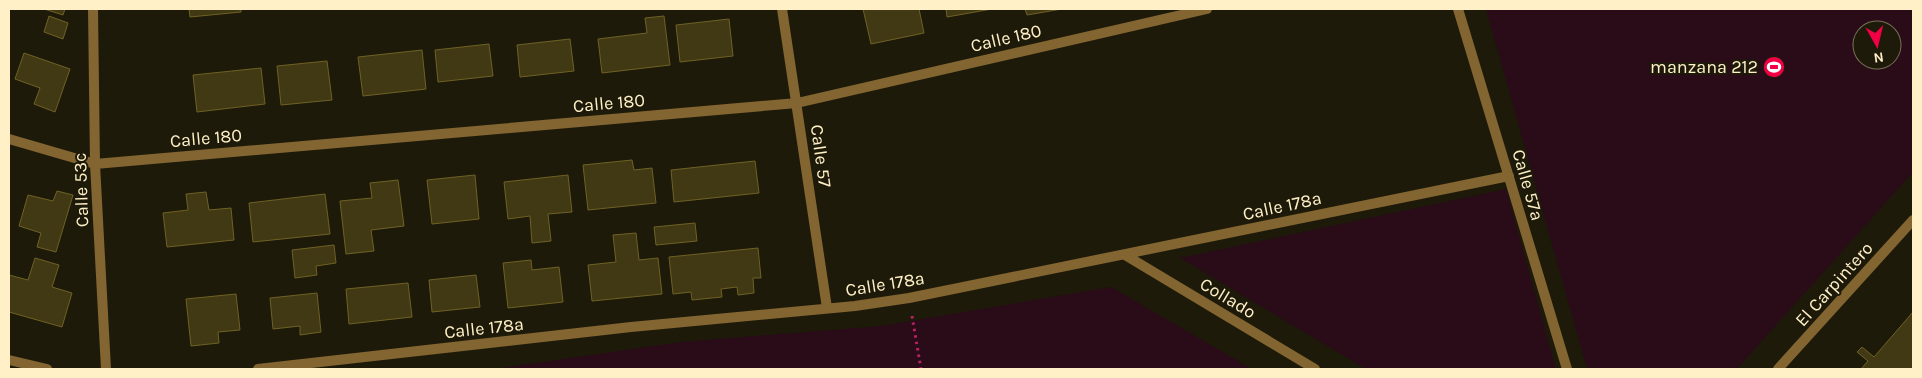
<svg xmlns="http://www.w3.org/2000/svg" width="1922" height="378" font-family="Karla,sans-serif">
	<rect width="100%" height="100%" fill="#1e1a0a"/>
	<path fill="#290c18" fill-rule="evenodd" d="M1486 9H1913V172L1737 369H1587ZM1862 30H1892V60H1862Z
		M1506 189 1556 369H1366L1180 258Z
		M1111 287 1252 369H494L681 342 881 326Z"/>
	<path fill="#413914" stroke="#6f6124" d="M44 9H65L63 15Z
		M189 9H241V12L190 17Z
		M863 9H919L924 33 871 44Z
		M946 9H992L947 17Z
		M1025 9H1062L1027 15Z
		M49 16 68 23 63 39 44 32Z
		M664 16 670 65 602 73 598 39 647 33 645 18Z
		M729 19 733 56 680 62 676 25Z
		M570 39 574 71 520 77 517 45Z
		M489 44 493 76 438 82 435 50Z
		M422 50 426 89 363 96 358 57Z
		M24 53 70 69 55 112 34 104 40 88 15 79Z
		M327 61 332 100 281 105 277 66Z
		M261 68 265 104 197 112 193 75Z
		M632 160 634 170 652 168 656 203 588 210 583 165Z
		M755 161 759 193 674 202 671 170Z
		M475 175 479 219 432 224 427 180Z
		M568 175 572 212 548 214 551 241 532 243 530 216 508 219 504 182Z
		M398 180 404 226 371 230 374 251 346 254 340 201 372 198 370 183Z
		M57 191 73 195 56 252 37 247 41 233 19 226 28 195 53 201Z
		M206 192 209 210 231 208 234 240 167 247 163 213 188 210 186 194Z
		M325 194 330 234 253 242 249 203Z
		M695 223 697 241 656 245 654 227Z
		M636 233 639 260 658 258 662 294 592 301 588 265 616 262 613 235Z
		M334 245 336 263 316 266 317 275 295 278 292 250Z
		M758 248 761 278H753L754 293 738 295 737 287 721 289 722 297 692 300 691 292 673 294 669 257Z
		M35 258 59 265 52 287 72 293 62 327 9 312V275L28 280Z
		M531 260 532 270 559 267 563 302 508 308 503 263Z
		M476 275 480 307 432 312 429 280Z
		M408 283 412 317 349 324 346 289Z
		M317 293 321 332 300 335V326L273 329 270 298Z
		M236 294 240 330 218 332 219 343 191 346 186 299Z
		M1913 312V369H1861L1868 361 1857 352 1862 347 1874 357Z"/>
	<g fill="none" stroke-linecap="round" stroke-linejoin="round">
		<path stroke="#b92165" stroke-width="3" stroke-dasharray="2.5 4" stroke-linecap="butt" d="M912 316 921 369"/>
		<path stroke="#826530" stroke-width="10" d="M93 9 95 164 106 369
			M782 9 827 308
			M1458 9 1567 369
			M9 139 95 164 797 103 1207 9
			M1125 255 1315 369
			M9 360 47 369
			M258 369 631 327 855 306 909 298 1509 176
			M1778 369 1913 220"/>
	</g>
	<defs>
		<g id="stadium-disc" transform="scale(1.125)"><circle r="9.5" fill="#f20045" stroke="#1e1a0a"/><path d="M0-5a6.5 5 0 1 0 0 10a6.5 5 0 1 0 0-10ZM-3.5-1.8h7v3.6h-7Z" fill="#fff"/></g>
	</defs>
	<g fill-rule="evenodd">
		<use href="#stadium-disc" x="1774" y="67"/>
	</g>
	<g text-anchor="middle" stroke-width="4" stroke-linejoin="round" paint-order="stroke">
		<g font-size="18" fill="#fff0c7" stroke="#1e1a0a">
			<text transform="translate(1006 38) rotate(-13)" y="6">Calle 180</text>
			<text transform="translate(609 103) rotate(-5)" y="6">Calle 180</text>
			<text transform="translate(206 138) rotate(-5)" y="6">Calle 180</text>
			<text transform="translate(821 156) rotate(82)" y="6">Calle 57</text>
			<text transform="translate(1528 185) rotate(74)" y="6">Calle 57a</text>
			<text transform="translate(81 190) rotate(-92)" y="6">Calle 53c</text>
			<text transform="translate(1282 206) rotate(-12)" y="6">Calle 178a</text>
			<text transform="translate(885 284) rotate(-9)" y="6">Calle 178a</text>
			<text transform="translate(1834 284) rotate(-48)" y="6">El Carpintero</text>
			<text transform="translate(1228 298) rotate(31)" y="6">Collado</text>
			<text transform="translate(484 328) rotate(-6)" y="6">Calle 178a</text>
		</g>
		<g font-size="18" fill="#fff0c7" stroke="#1e1a0a" text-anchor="end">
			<text x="1758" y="73">manzana 212</text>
		</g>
	</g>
	<rect width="1922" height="378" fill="none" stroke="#fff0c7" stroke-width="20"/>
	<g transform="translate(1877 45) rotate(172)"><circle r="24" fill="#1e1a0a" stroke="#787056"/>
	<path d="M0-4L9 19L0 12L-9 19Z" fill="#f20045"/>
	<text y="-8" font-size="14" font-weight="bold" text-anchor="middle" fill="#fff0c7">N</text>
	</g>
</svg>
